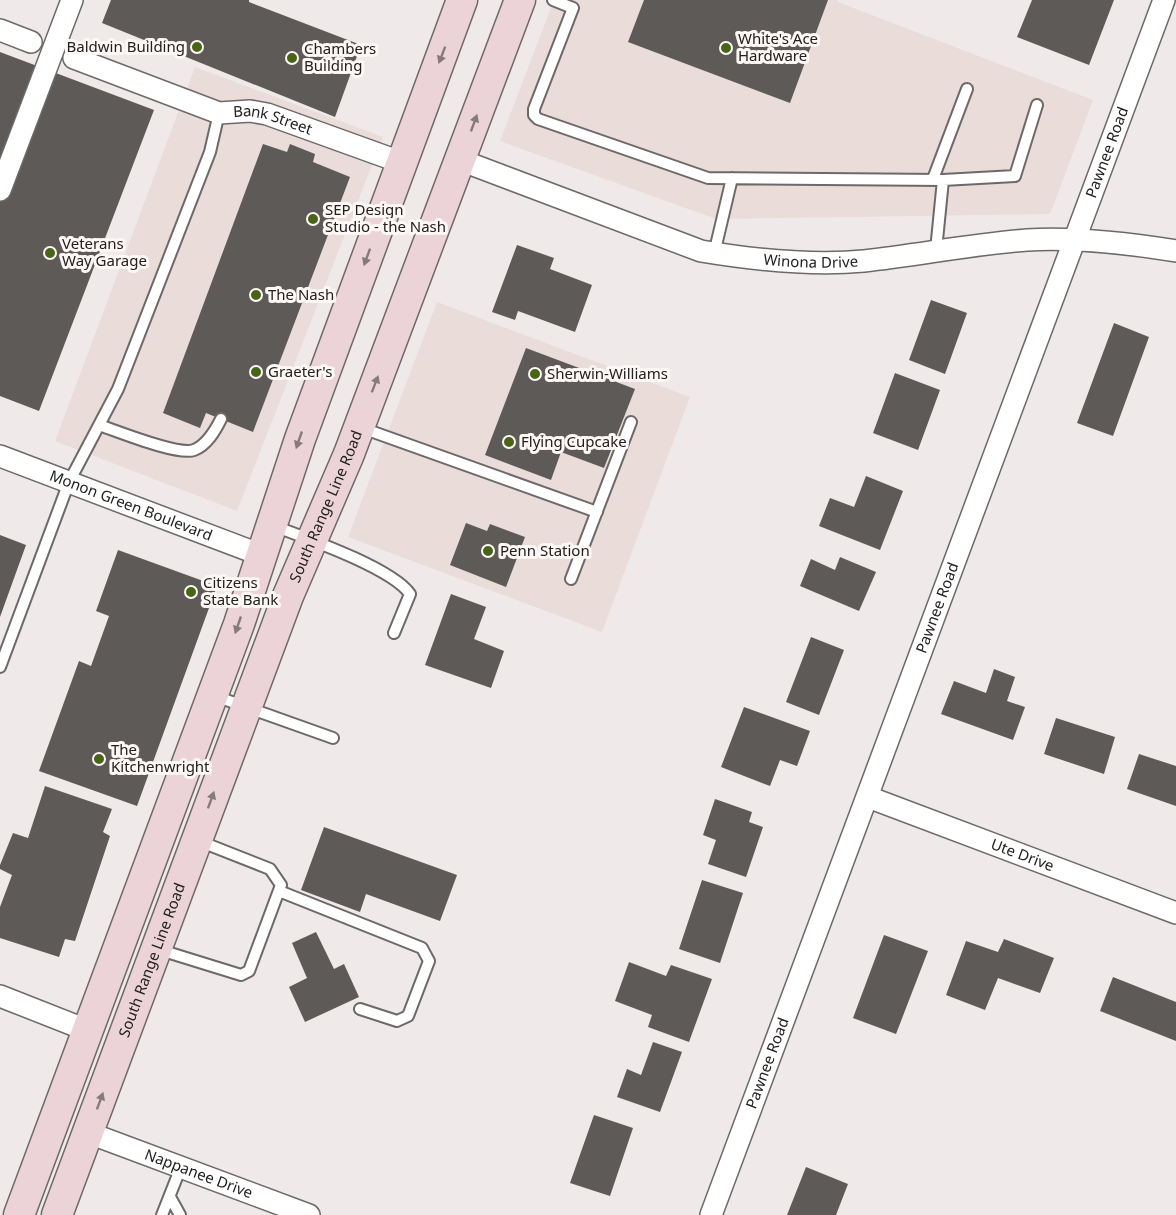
<svg xmlns="http://www.w3.org/2000/svg" width="1176" height="1215" font-family="'Noto Sans',sans-serif">
	<rect width="100%" height="100%" fill="#efeae9"/>
	<path fill="#eadcd9" d="M554 0H838V2L1093 100 1050 214 716 219 500 141Z
		M195 67 383 137 237 511 55 441Z
		M437 302 690 397 602 632 348 537Z"/>
	<path fill="#5e5a58" d="M111 0H249V2L361 45 335 117 102 23Z
		M644 0H828L790 103 628 42Z
		M1032 0H1114L1089 65 1017 37Z
		M0 52 154 110 39 411 0 396Z
		M263 144 287 152 290 144 315 154 313 162 350 177 253 432 206 413 200 428 163 413Z
		M517 245 554 258 550 269 592 285 575 332 518 311 515 320 492 312Z
		M931 300 967 313 945 374 909 360Z
		M1114 323 1149 337 1113 436 1077 423Z
		M526 348 635 389 604 468 561 452 551 480 485 455Z
		M895 373 940 390 918 450 873 433Z
		M866 476 903 491 880 550 819 526 830 498 854 507Z
		M466 523 487 531 490 524 525 537 506 587 450 565Z
		M0 535 26 545 0 617Z
		M118 550 217 586 137 806 39 771 79 661 91 666 109 616 96 611Z
		M840 557 876 572 859 611 800 586 811 559 835 570Z
		M451 594 486 607 474 639 504 651 491 688 425 665Z
		M811 637 844 650 819 715 786 702Z
		M994 669 1015 677 1007 701 1025 707 1013 740 941 714 954 681 986 693Z
		M744 707 810 731 797 766 780 760 770 786 721 767Z
		M1056 718 1115 737 1104 774 1044 754Z
		M1139 754 1176 766V806L1127 789Z
		M45 786 112 809 103 832 110 836 75 941 65 939 59 957 0 938V907L12 875 0 869V865L13 833 28 838Z
		M715 799 752 812 749 822 763 827 746 877 708 864 716 840 703 835Z
		M324 827 457 875 440 921 366 894 360 912 301 890Z
		M702 880 743 893 720 963 679 949Z
		M316 932 334 969 344 964 359 997 305 1022 289 987 307 978 292 943Z
		M884 935 928 951 896 1034 853 1018Z
		M1004 939 1054 958 1040 993 998 978 985 1010 946 995 966 941 998 952Z
		M629 962 666 976 671 965 712 979 689 1042 648 1027 652 1015 615 1001Z
		M1113 977 1176 1002V1041L1100 1011Z
		M653 1042 682 1052 660 1112 617 1097 627 1069 641 1075Z
		M594 1115 633 1128 610 1196 570 1183Z
		M806 1167 848 1184 836 1215H787Z"/>
	<g fill="none" stroke-linecap="round" stroke-linejoin="round">
		<g stroke="#6e6968" stroke-width="14">
			<path id="service" d="M553 0 573 8 534 109V115L538 119 708 178 943 180 936 250
				M933 179 967 89
				M943 180 1015 176 1037 105
				M714 254 732 178
				M99 425C117 431 178 456 194 450 207 445 215 431 221 419
				M362 428 597 512
				M274 526C306 538 392 568 410 594L394 633
				M571 579 631 422
				M0 667 69 482 118 389 210 152 219 113
				M215 696 333 738
				M279 891 422 948 429 961 408 1016 397 1021 360 1009
				M157 949 241 975 249 971 281 885 270 869 199 841
				M170 1197 180 1215
				M162 1215 181 1167"/>
		</g>
		<g stroke="#6e6968" stroke-width="24">
			<g id="minor">
				<path d="M0 30 31 42"/>
				<path id="s1" d="M74 58 219 113 250 111 267 114 403 163"/>
				<path id="s2" d="M460 160 701 251C755 260 810 266 864 261 919 255 972 244 1027 240 1076 237 1127 243 1176 251"/>
				<path d="M0 190 72 0"/>
				<path id="s3" d="M0 456 261 555"/>
				<path id="s4" d="M868 797 1176 913"/>
				<path d="M0 996 89 1031"/>
				<path id="s5" d="M89 1133 309 1215"/>
				<path id="s6" d="M711 1215 1164 0"/>
			</g>
		</g>
		<g stroke="#6e6968" stroke-width="33">
			<g id="secondary">
				<path d="M19 1215 239 624 300 439 462 0"/>
				<path id="s7" d="M57 1215 288 596 349 454 520 0"/>
			</g>
		</g>
		<use href="#service" stroke="#fff" stroke-width="10"/>
		<use href="#minor" stroke="#fff" stroke-width="21"/>
		<use href="#secondary" stroke="#ebd3d7" stroke-width="30"/>
	</g>
	<defs><path id="oneway-solid" d="M-6-.8H1V-3.2L6.5 0L1 3.2V.8H-6Z" transform="scale(1.5)"/></defs>
	<g fill="#867a7c">
		<use href="#oneway-solid" transform="translate(442 55) rotate(111)"/>
		<use href="#oneway-solid" transform="translate(474 123) rotate(-70)"/>
		<use href="#oneway-solid" transform="translate(367 257) rotate(110)"/>
		<use href="#oneway-solid" transform="translate(375 384) rotate(-69)"/>
		<use href="#oneway-solid" transform="translate(299 440) rotate(109)"/>
		<use href="#oneway-solid" transform="translate(238 625) rotate(109)"/>
		<use href="#oneway-solid" transform="translate(211 800) rotate(-70)"/>
		<use href="#oneway-solid" transform="translate(100 1101) rotate(-70)"/>
	</g>
	<g fill="#476417" stroke="#fdf7f6" stroke-width="2">
		<circle cx="197" cy="47" r="6"/>
		<circle cx="726" cy="48" r="6"/>
		<circle cx="292" cy="58" r="6"/>
		<circle cx="313" cy="219" r="6"/>
		<circle cx="50" cy="253" r="6"/>
		<circle cx="256" cy="295" r="6"/>
		<circle cx="256" cy="372" r="6"/>
		<circle cx="535" cy="374" r="6"/>
		<circle cx="509" cy="442" r="6"/>
		<circle cx="488" cy="551" r="6"/>
		<circle cx="191" cy="592" r="6"/>
		<circle cx="99" cy="759" r="6"/>
	</g>
	<g text-anchor="middle" stroke-width="6" stroke-linejoin="round" paint-order="stroke">
		<g font-size="15" fill="#222020" stroke="#fdf7f6" text-anchor="start">
			<text x="738" y="44">White's Ace<tspan x="738" dy="17">Hardware</tspan></text>
			<text x="185" y="52" text-anchor="end">Baldwin Building</text>
			<text x="304" y="54">Chambers<tspan x="304" dy="17">Building</tspan></text>
			<text x="325" y="215">SEP Design<tspan x="325" dy="17">Studio - the Nash</tspan></text>
			<text x="62" y="249">Veterans<tspan x="62" dy="17">Way Garage</tspan></text>
			<text x="268" y="300">The Nash</text>
			<text x="268" y="377">Graeter's</text>
			<text x="547" y="379">Sherwin-Williams</text>
			<text x="521" y="447">Flying Cupcake</text>
			<text x="500" y="556">Penn Station</text>
			<text x="203" y="588">Citizens<tspan x="203" dy="17">State Bank</tspan></text>
			<text x="111" y="755">The<tspan x="111" dy="17">Kitchenwright</tspan></text>
		</g>
		<g font-size="15" fill="#222020" stroke="#fdf7f6">
			<text dy="5" stroke="none"><textPath href="#s1" startOffset="210">Bank Street</textPath></text>
			<text dy="5" stroke="none"><textPath href="#s6" startOffset="1134">Pawnee Road</textPath></text>
			<text dy="5" stroke="none"><textPath href="#s2" startOffset="368">Winona Drive</textPath></text>
			<text dy="5" stroke="none"><textPath href="#s3" startOffset="140">Monon Green Boulevard</textPath></text>
			<text dy="5" stroke="none"><textPath href="#s7" startOffset="758">South Range Line Road</textPath></text>
			<text dy="5" stroke="none"><textPath href="#s6" startOffset="648">Pawnee Road</textPath></text>
			<text dy="5" stroke="none"><textPath href="#s4" startOffset="165">Ute Drive</textPath></text>
			<text dy="5" stroke="none"><textPath href="#s7" startOffset="272">South Range Line Road</textPath></text>
			<text dy="5" stroke="none"><textPath href="#s6" startOffset="162">Pawnee Road</textPath></text>
			<text dy="5" stroke="none"><textPath href="#s5" startOffset="117">Nappanee Drive</textPath></text>
		</g>
	</g>
</svg>
